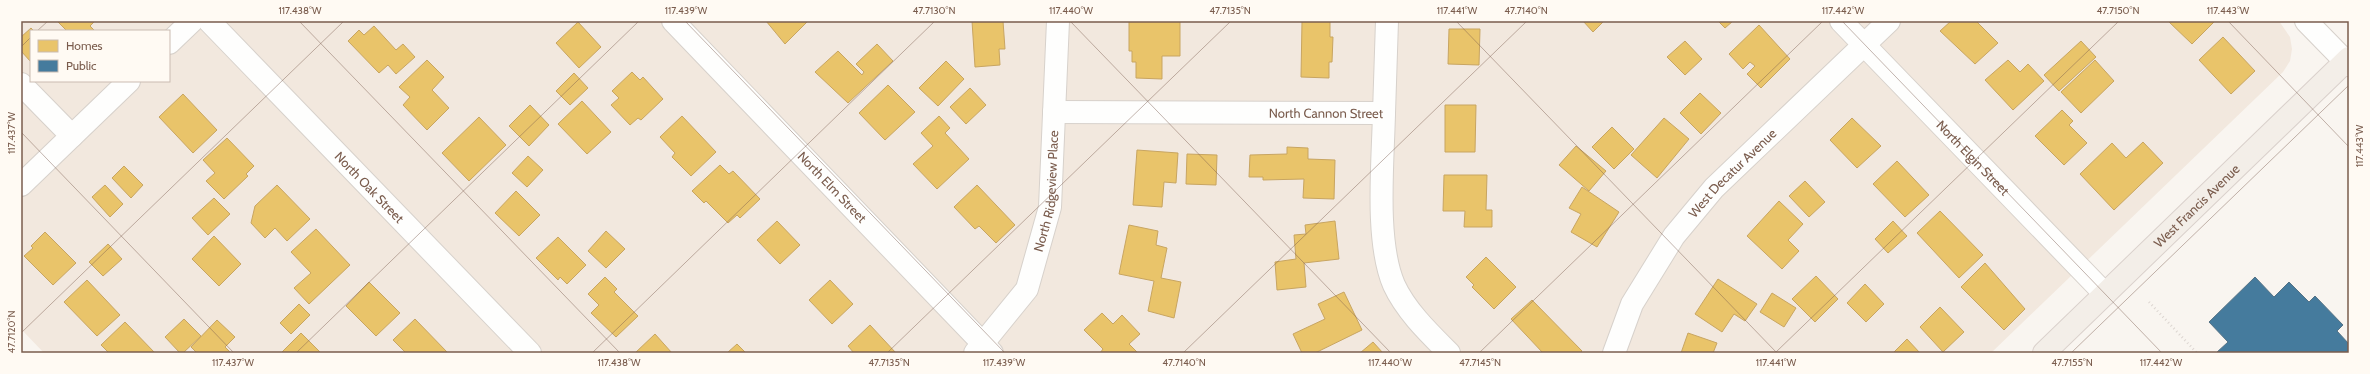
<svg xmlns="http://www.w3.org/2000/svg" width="2370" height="374" font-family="Cabin,sans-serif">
	<rect width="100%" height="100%" fill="#f9f5f0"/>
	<path fill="#f2e8de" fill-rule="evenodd" d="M21 21H2279L2290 37 2292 49 2290 61 2283 72 1991 353H44L21 329ZM31 31H169V81H31Z"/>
	<path fill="#e9c46a" stroke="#c8a561" d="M57 21H95L90 26 95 31H67Z
		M766 21H806L807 22 785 44Z
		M972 21H1003L1005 49H999L1000 65 975 67Z
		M1129 21H1180V56H1162V79L1136 78V62H1132V51H1129Z
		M1302 21H1330V37H1333L1332 62H1329V78L1301 77Z
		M1583 21H1604L1593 32Z
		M1718 21H1733L1725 28Z
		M1951 21H1976L1998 43 1975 64 1940 31Z
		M2168 21H2215L2192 44Z
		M578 22 601 47 579 68 556 43Z
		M1759 25 1790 59 1761 88 1747 74 1755 66 1750 62 1743 69 1729 54Z
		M374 26 396 50 403 44 415 57 396 74 388 65 379 73 348 41 359 30 364 35Z
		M31 28 34 31H31V62L21 51V37Z
		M1449 29H1480L1479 65 1448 64Z
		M2223 37 2255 71 2231 94 2199 60Z
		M1685 41 1702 59 1685 75 1667 57Z
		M2081 41 2096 57 2059 91 2044 75Z
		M877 44 893 61 848 103 815 72 838 51 862 75 864 72 856 64Z
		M427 60 444 77 432 90 449 108 427 130 403 105 410 97 399 87Z
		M2008 60 2020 72 2028 64 2044 81 2013 110 1985 80Z
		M2095 60 2114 81 2081 113 2061 92Z
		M946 61 964 79 938 106 919 88Z
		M632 72 640 80 643 77 663 99 641 120 638 118 630 125 611 105 619 98 612 91Z
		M574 73 588 88 570 105 556 91Z
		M888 85 915 112 885 140 859 113Z
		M970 88 986 105 966 124 950 107Z
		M1700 93 1721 113 1701 134 1680 113Z
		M183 94 217 130 193 153 159 117Z
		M582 101 611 132 587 154 558 124Z
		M530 105 549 125 529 146 509 126Z
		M1445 105H1476L1475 152H1445Z
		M2062 110 2073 121 2069 125 2087 143 2064 165 2035 136Z
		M682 116 716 152 691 176 672 157 675 153 660 137Z
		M939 116 950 128 945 133 969 159 937 189 913 164 933 146 921 133Z
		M479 117 506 145 469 181 442 153Z
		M1664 118 1689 139 1657 178 1631 155Z
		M1852 118 1881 146 1857 168 1830 140Z
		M1612 127 1634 149 1614 169 1592 147Z
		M227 138 254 166 246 174 248 176 224 199 206 181 215 173 203 160Z
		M2143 142 2163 163 2114 210 2080 174 2112 143 2126 158Z
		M1576 146 1606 171 1589 191 1559 165Z
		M1287 147 1308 148V159L1335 160 1334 199 1303 198 1304 179 1263 180V177H1249L1250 155 1287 154Z
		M1137 150 1178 153 1176 183 1164 182 1162 207 1133 205Z
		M1187 154 1217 155 1216 185 1186 184Z
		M528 156 543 170 527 187 512 173Z
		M1897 161 1929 195 1905 217 1873 184Z
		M720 165 729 174 733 171 760 199 740 218 737 215 728 223 706 201 704 203 692 191Z
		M124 166 143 185 131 198 112 178Z
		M1444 175H1487L1486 210H1492V227H1464L1465 211H1443Z
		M1805 181 1825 202 1809 217 1789 196Z
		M105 185 123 204 110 217 92 197Z
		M277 185 310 219 287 241 275 228 265 238 251 223 255 206Z
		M977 185 1015 225 996 243 979 226 975 229 954 207Z
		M1582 187 1619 212 1597 247 1571 232 1581 214 1569 208Z
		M516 191 540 215 519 236 495 213Z
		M214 198 230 214 208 235 192 218Z
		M1779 201 1803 224 1788 240 1799 251 1782 269 1747 236Z
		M1940 211 1983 255 1959 278 1917 233Z
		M777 221 800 245 780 264 757 240Z
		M1335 221 1339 259 1304 263 1306 287 1277 290 1275 262 1296 259 1294 235 1306 234 1305 225Z
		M1893 221 1907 236 1888 253 1875 239Z
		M1129 225 1158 231 1156 245 1167 248 1161 278 1181 282 1174 318 1148 311 1154 281 1119 274Z
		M316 229 350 265 309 304 294 288 311 273 291 252Z
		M606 231 625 249 606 268 588 251Z
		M45 232 76 263 53 285 24 256 33 248 31 246Z
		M214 236 241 264 219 286 192 259Z
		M558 237 586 265 567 284 560 277 558 280 536 258Z
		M108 244 122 259 103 276 89 262Z
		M1486 257 1516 287 1494 309 1472 287 1474 285 1466 277Z
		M1985 263 2025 309 2004 330 1961 287Z
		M1816 276 1838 299 1815 322 1792 299Z
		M605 277 617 289 614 292 638 316 616 337 591 313 599 305 588 294Z
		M1718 279 1757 304 1745 321 1734 314 1722 332 1695 314Z
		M87 280 120 315 97 336 64 302Z
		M830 280 853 304 832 324 809 300Z
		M369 282 400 313 376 336 346 306Z
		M1865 284 1884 304 1866 322 1847 303Z
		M1344 292 1362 330 1315 353H1302L1293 334 1325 319 1318 304Z
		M1772 293 1796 308 1784 327 1760 312Z
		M1532 300 1582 351 1580 353H1543L1511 319Z
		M299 304 310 315 291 334 280 323Z
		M1940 307 1964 332 1943 352 1920 327Z
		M1102 313 1113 324 1122 315 1140 334 1129 344 1138 353H1100L1103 349 1084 330Z
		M184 319 201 336 183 353H180L165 337Z
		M415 319 447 352 445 353H406L393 340Z
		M217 320 235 337 225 347 231 353H197L191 347Z
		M125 322 155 353H109L101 345Z
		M870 325 896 353H854L848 346Z
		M301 333 321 353H281Z
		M1688 333 1717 343 1713 353H1681Z
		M655 334 672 353H635Z
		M1907 339 1920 353H1893Z
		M1373 342 1383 353H1360Z
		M737 344 746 353H727Z"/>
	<path fill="#457b9d" stroke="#557285" d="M2255 277 2274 297 2289 282 2309 302 2315 296 2343 325 2337 331 2349 344V353H2216L2228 342 2209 322Z"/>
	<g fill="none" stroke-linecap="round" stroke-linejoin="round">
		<g stroke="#d7d1cb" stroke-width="24">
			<g id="minor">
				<path id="s1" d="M209 21 530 353"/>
				<path id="s2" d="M673 21 992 353"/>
				<path id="s3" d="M1841 21 2105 294"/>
				<path d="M2306 21 2349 65"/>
				<path d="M169 43 192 21"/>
				<path d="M21 84 72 136"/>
				<path id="s4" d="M1054 112 1384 113C1383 162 1375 241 1394 285 1406 311 1429 333 1449 353"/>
				<path d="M1384 113 1387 21"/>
				<path d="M21 185 129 81"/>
				<path id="s5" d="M975 353 1027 289 1050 207 1058 21"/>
				<path id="s6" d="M1614 353 1632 304 1674 236 1714 188 1889 21"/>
			</g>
		</g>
		<g stroke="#dad1cc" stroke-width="24">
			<g id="major">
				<path id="s7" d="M2044 353 2349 58"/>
			</g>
		</g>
		<path stroke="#dcd5d0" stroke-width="2.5" stroke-dasharray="1 3" stroke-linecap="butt" d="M2149 302 2197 353"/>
		<use href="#minor" stroke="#fefefd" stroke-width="22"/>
		<use href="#major" stroke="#f3eee8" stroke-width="22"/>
	</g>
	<path fill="none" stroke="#7a5c4d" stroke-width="1" stroke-opacity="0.45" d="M299 21 620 353M685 21 1005 353M1070 21 1391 353M1456 21 1777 353M1842 21 2162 353M2228 21 2349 147M37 31 48 21M21 47 31 37M21 132 234 353M21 333 344 21M296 353 639 21M592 353 935 21M887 353 1231 21M1183 353 1527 21M1479 353 1823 21M1775 353 2119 21M2071 353 2349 85"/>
	<g text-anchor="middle" stroke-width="4" stroke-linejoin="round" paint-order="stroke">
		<g font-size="13" fill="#7a5c4d" stroke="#fffaf3">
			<text dy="5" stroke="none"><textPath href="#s4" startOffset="272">North Cannon Street</textPath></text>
			<text dy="5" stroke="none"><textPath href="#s3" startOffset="190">North Elgin Street</textPath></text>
			<text dy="5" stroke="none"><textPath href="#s6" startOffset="218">West Decatur Avenue</textPath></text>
			<text dy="5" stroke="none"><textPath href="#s1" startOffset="231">North Oak Street</textPath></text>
			<text dy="5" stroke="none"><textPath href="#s2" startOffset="230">North Elm Street</textPath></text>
			<text dy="5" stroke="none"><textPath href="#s5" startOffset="183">North Ridgeview Place</textPath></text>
			<text dy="5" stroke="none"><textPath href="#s7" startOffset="212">West Francis Avenue</textPath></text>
		</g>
	</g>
	<rect width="2370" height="374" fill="none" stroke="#fffaf3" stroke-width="44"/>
	<rect x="30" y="30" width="140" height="52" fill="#fffaf3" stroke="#cabbb1"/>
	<rect x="38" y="40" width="20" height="12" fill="#e9c46a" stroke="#cabbb1"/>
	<text x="66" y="50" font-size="12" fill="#7a5c4d">Homes</text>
	<rect x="38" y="60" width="20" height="12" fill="#457b9d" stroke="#cabbb1"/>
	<text x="66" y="70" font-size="12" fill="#7a5c4d">Public</text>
	<rect x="22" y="22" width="2326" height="330" fill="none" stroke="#7a5c4d" stroke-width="1.5"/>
	<g font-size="10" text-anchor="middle" fill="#7a5c4d">
		<text x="300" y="14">117.438°W</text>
		<text x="686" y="14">117.439°W</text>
		<text x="934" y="14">47.7130°N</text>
		<text x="1071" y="14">117.440°W</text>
		<text x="1230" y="14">47.7135°N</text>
		<text x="1457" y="14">117.441°W</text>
		<text x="1526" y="14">47.7140°N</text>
		<text x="1843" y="14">117.442°W</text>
		<text x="2118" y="14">47.7150°N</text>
		<text x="2228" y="14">117.443°W</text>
		<text transform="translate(11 133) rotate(-90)" y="4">117.437°W</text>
		<text transform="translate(2359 146) rotate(-90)" y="4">117.443°W</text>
		<text transform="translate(11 332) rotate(-90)" y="4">47.7120°N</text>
		<text x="233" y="366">117.437°W</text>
		<text x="619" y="366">117.438°W</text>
		<text x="889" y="366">47.7135°N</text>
		<text x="1004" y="366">117.439°W</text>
		<text x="1184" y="366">47.7140°N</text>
		<text x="1390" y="366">117.440°W</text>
		<text x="1480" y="366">47.7145°N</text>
		<text x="1776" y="366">117.441°W</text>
		<text x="2072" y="366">47.7155°N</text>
		<text x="2161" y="366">117.442°W</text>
	</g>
</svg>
